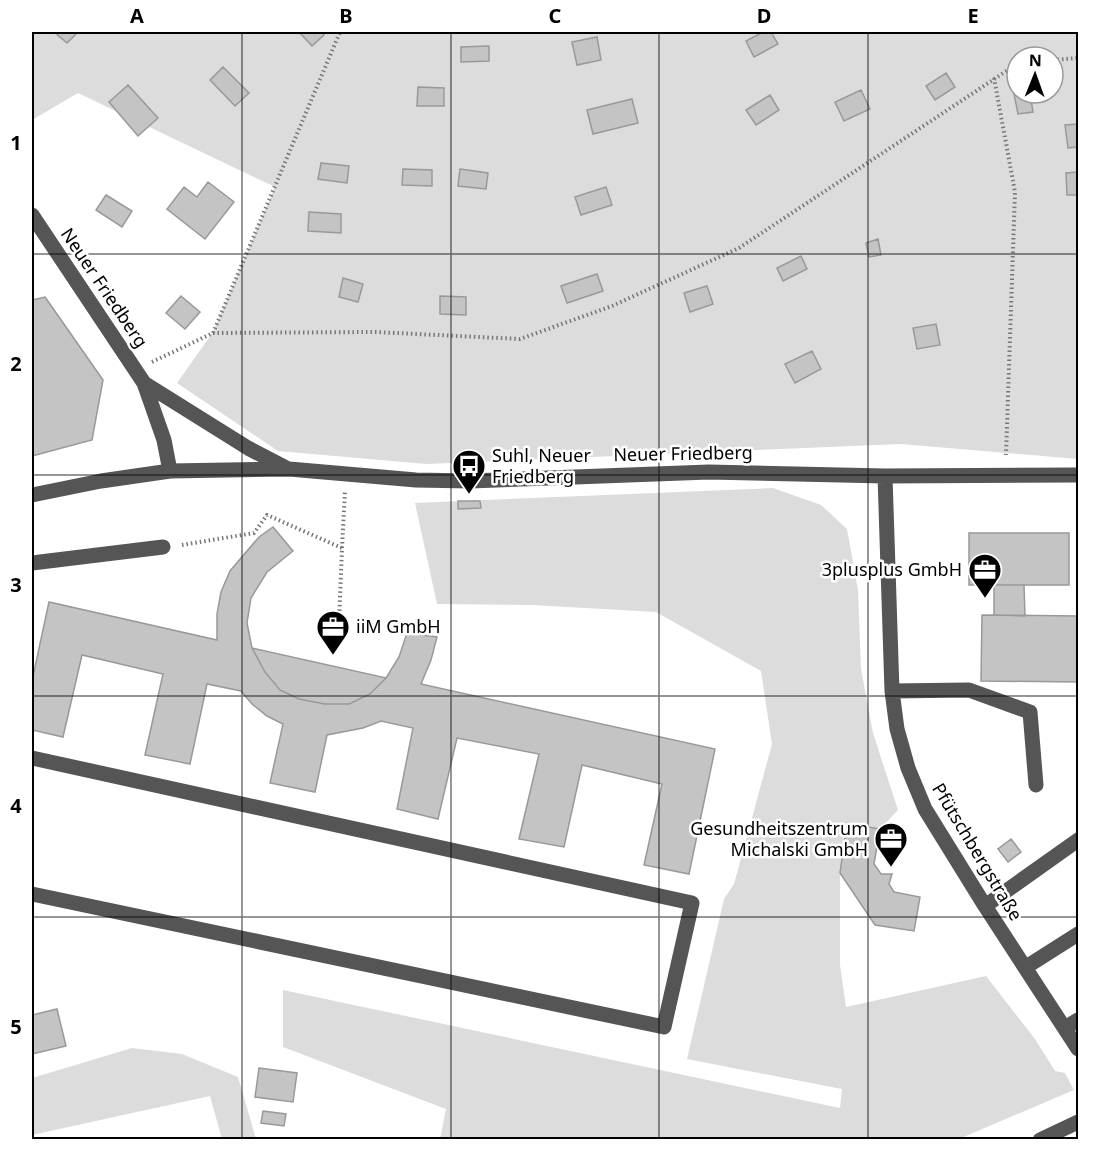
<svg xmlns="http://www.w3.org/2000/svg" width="1110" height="1171" font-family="'Noto Sans',sans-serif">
	<rect width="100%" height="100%" fill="#fff"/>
	<path fill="#dcdcdc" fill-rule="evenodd" d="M32 32H1078V459L901 444 426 464 278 451 177 383 213 332 275 187 78 93 32 120ZM1017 57H1053V93H1017Z
		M773 488 821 505 847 529 858 590 861 669 873 733 898 810 880 829 847 823 840 873V965L846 1007 986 976 1035 1039 1055 1071 1065 1073 1074 1090 959 1139H440L446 1109 283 1047V990L840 1108 842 1089 687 1059 724 899 734 884 772 744 761 671 656 612 532 605 437 604 415 503Z
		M132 1048 182 1054 238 1077 256 1139H222L210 1096 32 1135V1078Z"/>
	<path fill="#c4c4c4" stroke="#999" stroke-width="1.5" d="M54 32H78L67 43Z
		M299 32H321L324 35 312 46Z
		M763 32H771L778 44 754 57 746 41Z
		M597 37 601 60 577 65 572 42Z
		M489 46V61L461 62V47Z
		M223 67 249 93 235 106 210 80Z
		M946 73 955 87 935 100 926 86Z
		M128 85 158 118 138 136 109 102Z
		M418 87 444 88V106H417Z
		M861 90 870 109 844 121 835 102Z
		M1030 93 1033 112 1018 114 1014 94Z
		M770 95 779 110 756 125 746 110Z
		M632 99 638 123 593 134 587 110Z
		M1078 124V147L1068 148 1065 125Z
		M321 163 349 166 347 183 318 179Z
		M403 169 432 170V186L402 185Z
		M460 169 488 173 486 189 458 186Z
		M1078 172V195H1067L1066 173Z
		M208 182 234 202 205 239 167 209 184 187 197 197Z
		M606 187 612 205 581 215 575 197Z
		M106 195 132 211 122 227 96 210Z
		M309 212 341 214V233L308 231Z
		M878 239 881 255 869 257 866 243Z
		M801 256 807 269 783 281 777 268Z
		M597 274 603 291 567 303 561 286Z
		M343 278 363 284 358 302 339 297Z
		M707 286 713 304 690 312 684 293Z
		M181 296 200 312 185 329 166 313Z
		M440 296 466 297V315L440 314Z
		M45 297 103 380 92 440 32 456V300Z
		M936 324 940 345 917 349 913 328Z
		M812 351 821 369 795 383 785 364Z
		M458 501H480L481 508 458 509Z
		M273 527 293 551 267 572 251 598 247 623 252 648 265 672 280 690 299 699 325 704H349L370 694 386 678 399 657 407 633 437 637 431 660 421 684 715 749 689 874 644 865 662 784 582 765 564 847 519 839 539 754 457 738 438 819 397 809 413 728 381 721 363 728 327 735 315 792 270 783 283 724 267 716 252 704 241 691 207 684 190 764 145 755 163 674 82 655 63 737 32 730V681L49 602 217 640V614L221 592 230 571 259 537Z
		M273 527 293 551 267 572 251 598 247 623 252 648 386 678 399 657 407 633 437 637 431 660 421 684 715 749 689 874 644 865 662 784 582 765 564 847 519 839 539 754 457 738 438 819 397 809 413 728 381 721 363 728 327 735 315 792 270 783 283 724 267 716 252 704 241 691 207 684 190 764 145 755 163 674 82 655 63 737 32 730V681L49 602 217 640V614L221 592 230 571 259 537Z
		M969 533H1069V585H969Z
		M994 585H1024L1025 616 994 615Z
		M982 615 1078 616V682L981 681Z
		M847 823 880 829 874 864 881 874H892L889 884 894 892 920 897 914 931 875 925 840 873Z
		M1011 839 1021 852 1008 862 998 849Z
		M57 1009 66 1046 32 1054V1015Z
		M259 1068 297 1073 293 1102 255 1097Z
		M263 1111 286 1114 284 1126 261 1123Z"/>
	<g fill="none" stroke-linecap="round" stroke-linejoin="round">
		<path stroke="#777" stroke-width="4" stroke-dasharray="1.5 3" stroke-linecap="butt" d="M1053 60 1078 58
			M994 78 1015 192 1006 455
			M213 333 340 32
			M152 362 213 333 375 332 520 339 612 306 739 248 1017 64
			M182 545 254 533 267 515 342 548 338 647
			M342 548 345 491"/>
		<path stroke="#555" stroke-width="15" d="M32 215 144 383 164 440 170 471
			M144 383 248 448 288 469
			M885 476 892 691 897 729 908 768 925 809 985 906 1078 1049
			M32 495 101 481 170 471 289 469 416 480 470 481 709 472 885 476 1078 475
			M32 563 163 547
			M892 691 969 690 1030 712 1036 785
			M32 758 692 903 664 1027 32 894
			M985 906 1078 840
			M1026 967 1078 934
			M1065 1028 1078 1020
			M1040 1140 1078 1122"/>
	</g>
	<path fill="none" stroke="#000" stroke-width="1.5" stroke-opacity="0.55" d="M242 32V1140M451 32V1140M659 32V1140M868 32V1140M32 254H1078M32 475H1078M32 696H1078M32 917H1078"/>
	<defs>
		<g id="bus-pin" transform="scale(1.725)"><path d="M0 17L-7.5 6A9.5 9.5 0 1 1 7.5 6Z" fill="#000" stroke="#fff"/><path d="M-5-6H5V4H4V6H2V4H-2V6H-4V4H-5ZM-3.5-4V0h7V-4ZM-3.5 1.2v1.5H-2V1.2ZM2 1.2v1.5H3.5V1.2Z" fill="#fff"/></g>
		<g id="office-pin" transform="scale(1.725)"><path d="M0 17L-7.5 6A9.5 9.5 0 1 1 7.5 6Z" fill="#000" stroke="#fff"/><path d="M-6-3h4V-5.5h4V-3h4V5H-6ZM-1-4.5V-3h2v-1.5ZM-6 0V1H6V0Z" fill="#fff"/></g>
	</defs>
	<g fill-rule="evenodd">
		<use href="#bus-pin" x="469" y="466"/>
		<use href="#office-pin" x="985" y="570"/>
		<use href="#office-pin" x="333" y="627"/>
		<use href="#office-pin" x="891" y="839"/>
	</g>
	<g text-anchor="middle" stroke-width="5" stroke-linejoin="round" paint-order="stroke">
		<g font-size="18" fill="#000" stroke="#fff">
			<text transform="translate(104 288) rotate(56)" y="6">Neuer Friedberg</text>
			<text transform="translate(683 454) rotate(-1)" y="6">Neuer Friedberg</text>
			<text transform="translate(977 852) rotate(59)" y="6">Pfütschbergstraße</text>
		</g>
		<g font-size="18" fill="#000" stroke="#fff" text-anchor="start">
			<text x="492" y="462">Suhl, Neuer<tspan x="492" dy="21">Friedberg</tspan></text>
			<text x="962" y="576" text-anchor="end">3plusplus GmbH</text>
			<text x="356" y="633">iiM GmbH</text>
			<text x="868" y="835" text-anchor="end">Gesundheitszentrum<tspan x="868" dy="21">Michalski GmbH</tspan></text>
		</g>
	</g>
	<rect width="1110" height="1171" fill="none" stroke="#ffffff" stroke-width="66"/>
	<g transform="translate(1035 75) rotate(1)"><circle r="28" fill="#ffffff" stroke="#999999" stroke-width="1.5"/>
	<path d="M0-4.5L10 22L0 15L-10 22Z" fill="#000000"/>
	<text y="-9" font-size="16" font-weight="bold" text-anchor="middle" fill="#000000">N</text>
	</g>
	<rect x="33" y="33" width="1044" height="1105" fill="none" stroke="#000" stroke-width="2"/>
	<g font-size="20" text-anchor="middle" font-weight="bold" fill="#000">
		<text x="137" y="23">A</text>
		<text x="346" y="23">B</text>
		<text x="555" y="23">C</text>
		<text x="764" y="23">D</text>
		<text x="973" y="23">E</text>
		<text x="16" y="150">1</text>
		<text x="16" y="371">2</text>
		<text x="16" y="592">3</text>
		<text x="16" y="813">4</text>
		<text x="16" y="1034">5</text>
	</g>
</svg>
